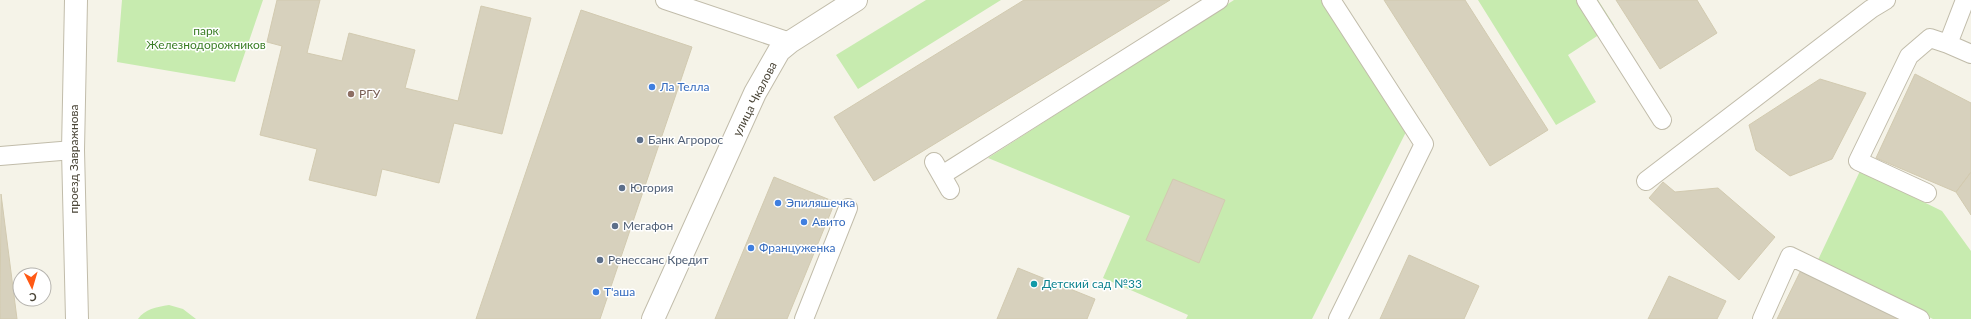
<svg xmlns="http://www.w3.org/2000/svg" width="1971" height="319" font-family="Lato,sans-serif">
	<rect width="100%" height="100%" fill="#f5f3e8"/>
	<path fill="#c7ebaf" d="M122 0H263L235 82 117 62Z
		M926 0H1001L858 89 836 55Z
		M1234 0H1322L1406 132 1312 319H1186L1188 315 1103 278 1130 216 988 158Z
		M1478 0H1598L1614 25 1568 55 1596 102 1556 125Z
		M1860 171 1942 211 1971 251V319H1933L1817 262Z
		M169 305 183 309 196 319H138C145 309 156 307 169 305Z"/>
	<path fill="#d7d1bd" stroke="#d2cab0" d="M277 0H320L307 53 342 61 349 33 415 50 405 88 458 101 481 6 531 18 502 134 454 123 439 183 382 169 376 196 309 180 317 149 260 135 282 46 267 42Z
		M1024 0H1170L874 181 834 117Z
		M1384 0H1465L1548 130 1490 166Z
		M1616 0H1697L1717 33 1660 69Z
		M581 10 692 47 600 319H476Z
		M1915 74 1971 103V172L1956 192 1876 158Z
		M1820 79 1866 93 1832 159 1790 176 1756 150 1749 125Z
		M1971 172V215L1956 192Z
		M774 177 835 202 787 319H715Z
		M1173 179 1225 200 1199 263 1146 240Z
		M1663 182 1675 192 1718 188 1775 237 1739 280 1649 198Z
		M1 194 17 319H0Z
		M1409 255 1479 286 1464 319H1380Z
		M1018 268 1095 299 1087 319H997Z
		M1801 270 1904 319H1777Z
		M1669 276 1726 301 1717 319H1648Z"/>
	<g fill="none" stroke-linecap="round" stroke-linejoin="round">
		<g stroke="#c1bcaa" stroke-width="20">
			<path id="service" d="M665 0 790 42
				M1331 0 1424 144 1338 319
				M1586 0 1662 120
				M1965 0 1948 44 1971 54
				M0 156 73 150
				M934 162 950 190
				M942 175 1219 0
				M1646 181 1871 9 1886 0
				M1927 193 1858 161 1909 56 1930 38 1948 44
				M804 319 848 208
				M1762 319 1790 256 1920 319"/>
		</g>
		<g stroke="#c1bcaa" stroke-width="24">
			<path id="tertiary" d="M76 0 73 150 77 319
				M653 319 755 93 779 51 790 42 856 0"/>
		</g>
		<use href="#service" stroke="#fff" stroke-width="18"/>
		<use href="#tertiary" stroke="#fff" stroke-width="22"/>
	</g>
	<g fill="#3f7fe0" stroke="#fff" stroke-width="1.5">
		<circle cx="652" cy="87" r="4"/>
		<circle cx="778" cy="203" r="4"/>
		<circle cx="804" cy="222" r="4"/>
		<circle cx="751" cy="248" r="4"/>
		<circle cx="596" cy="292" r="4"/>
	</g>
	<circle fill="#8d6e63" stroke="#fff" stroke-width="1.5" cx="351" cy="94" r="4"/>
	<g fill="#5c6f8a" stroke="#fff" stroke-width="1.5">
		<circle cx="640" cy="140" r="4"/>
		<circle cx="622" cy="188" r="4"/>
		<circle cx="615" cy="226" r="4"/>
		<circle cx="600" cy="260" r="4"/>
	</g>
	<circle fill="#0f9aa8" stroke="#fff" stroke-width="1.5" cx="1034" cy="284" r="4"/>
	<g text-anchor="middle" stroke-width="3" stroke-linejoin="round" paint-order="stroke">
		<g font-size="12" fill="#3b7e26" stroke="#fff">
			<text x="206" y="35">парк<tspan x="206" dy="14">Железнодорожников</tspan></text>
		</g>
		<g font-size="12" fill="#366cbe" stroke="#fff" text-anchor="start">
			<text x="660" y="91">Ла Телла</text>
			<text x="786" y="207">Эпиляшечка</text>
			<text x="812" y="226">Авито</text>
			<text x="759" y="252">Француженка</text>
			<text x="604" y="296">Т'аша</text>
		</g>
		<g font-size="12" fill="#785e54" stroke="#fff" text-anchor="start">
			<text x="359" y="98">РГУ</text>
		</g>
		<g font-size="12" fill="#494436" stroke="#fff">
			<text transform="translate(755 99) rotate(-63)" y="4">улица Чкалова</text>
			<text transform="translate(74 159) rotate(-90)" y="4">проезд Завражнова</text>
		</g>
		<g font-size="12" fill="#4e5e75" stroke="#fff" text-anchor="start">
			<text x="648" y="144">Банк Агророс</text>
			<text x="630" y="192">Югория</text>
			<text x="623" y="230">Мегафон</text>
			<text x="608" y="264">Ренессанс Кредит</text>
		</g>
		<g font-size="12" fill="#0d838f" stroke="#fff" text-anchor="start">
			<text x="1042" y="288">Детский сад №33</text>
		</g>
	</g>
	<g transform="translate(32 287) rotate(175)"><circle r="19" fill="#ffffff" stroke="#b6b4af"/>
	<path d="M0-3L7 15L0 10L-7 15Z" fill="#ff5915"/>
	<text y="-6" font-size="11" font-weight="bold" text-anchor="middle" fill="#494436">С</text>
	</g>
</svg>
